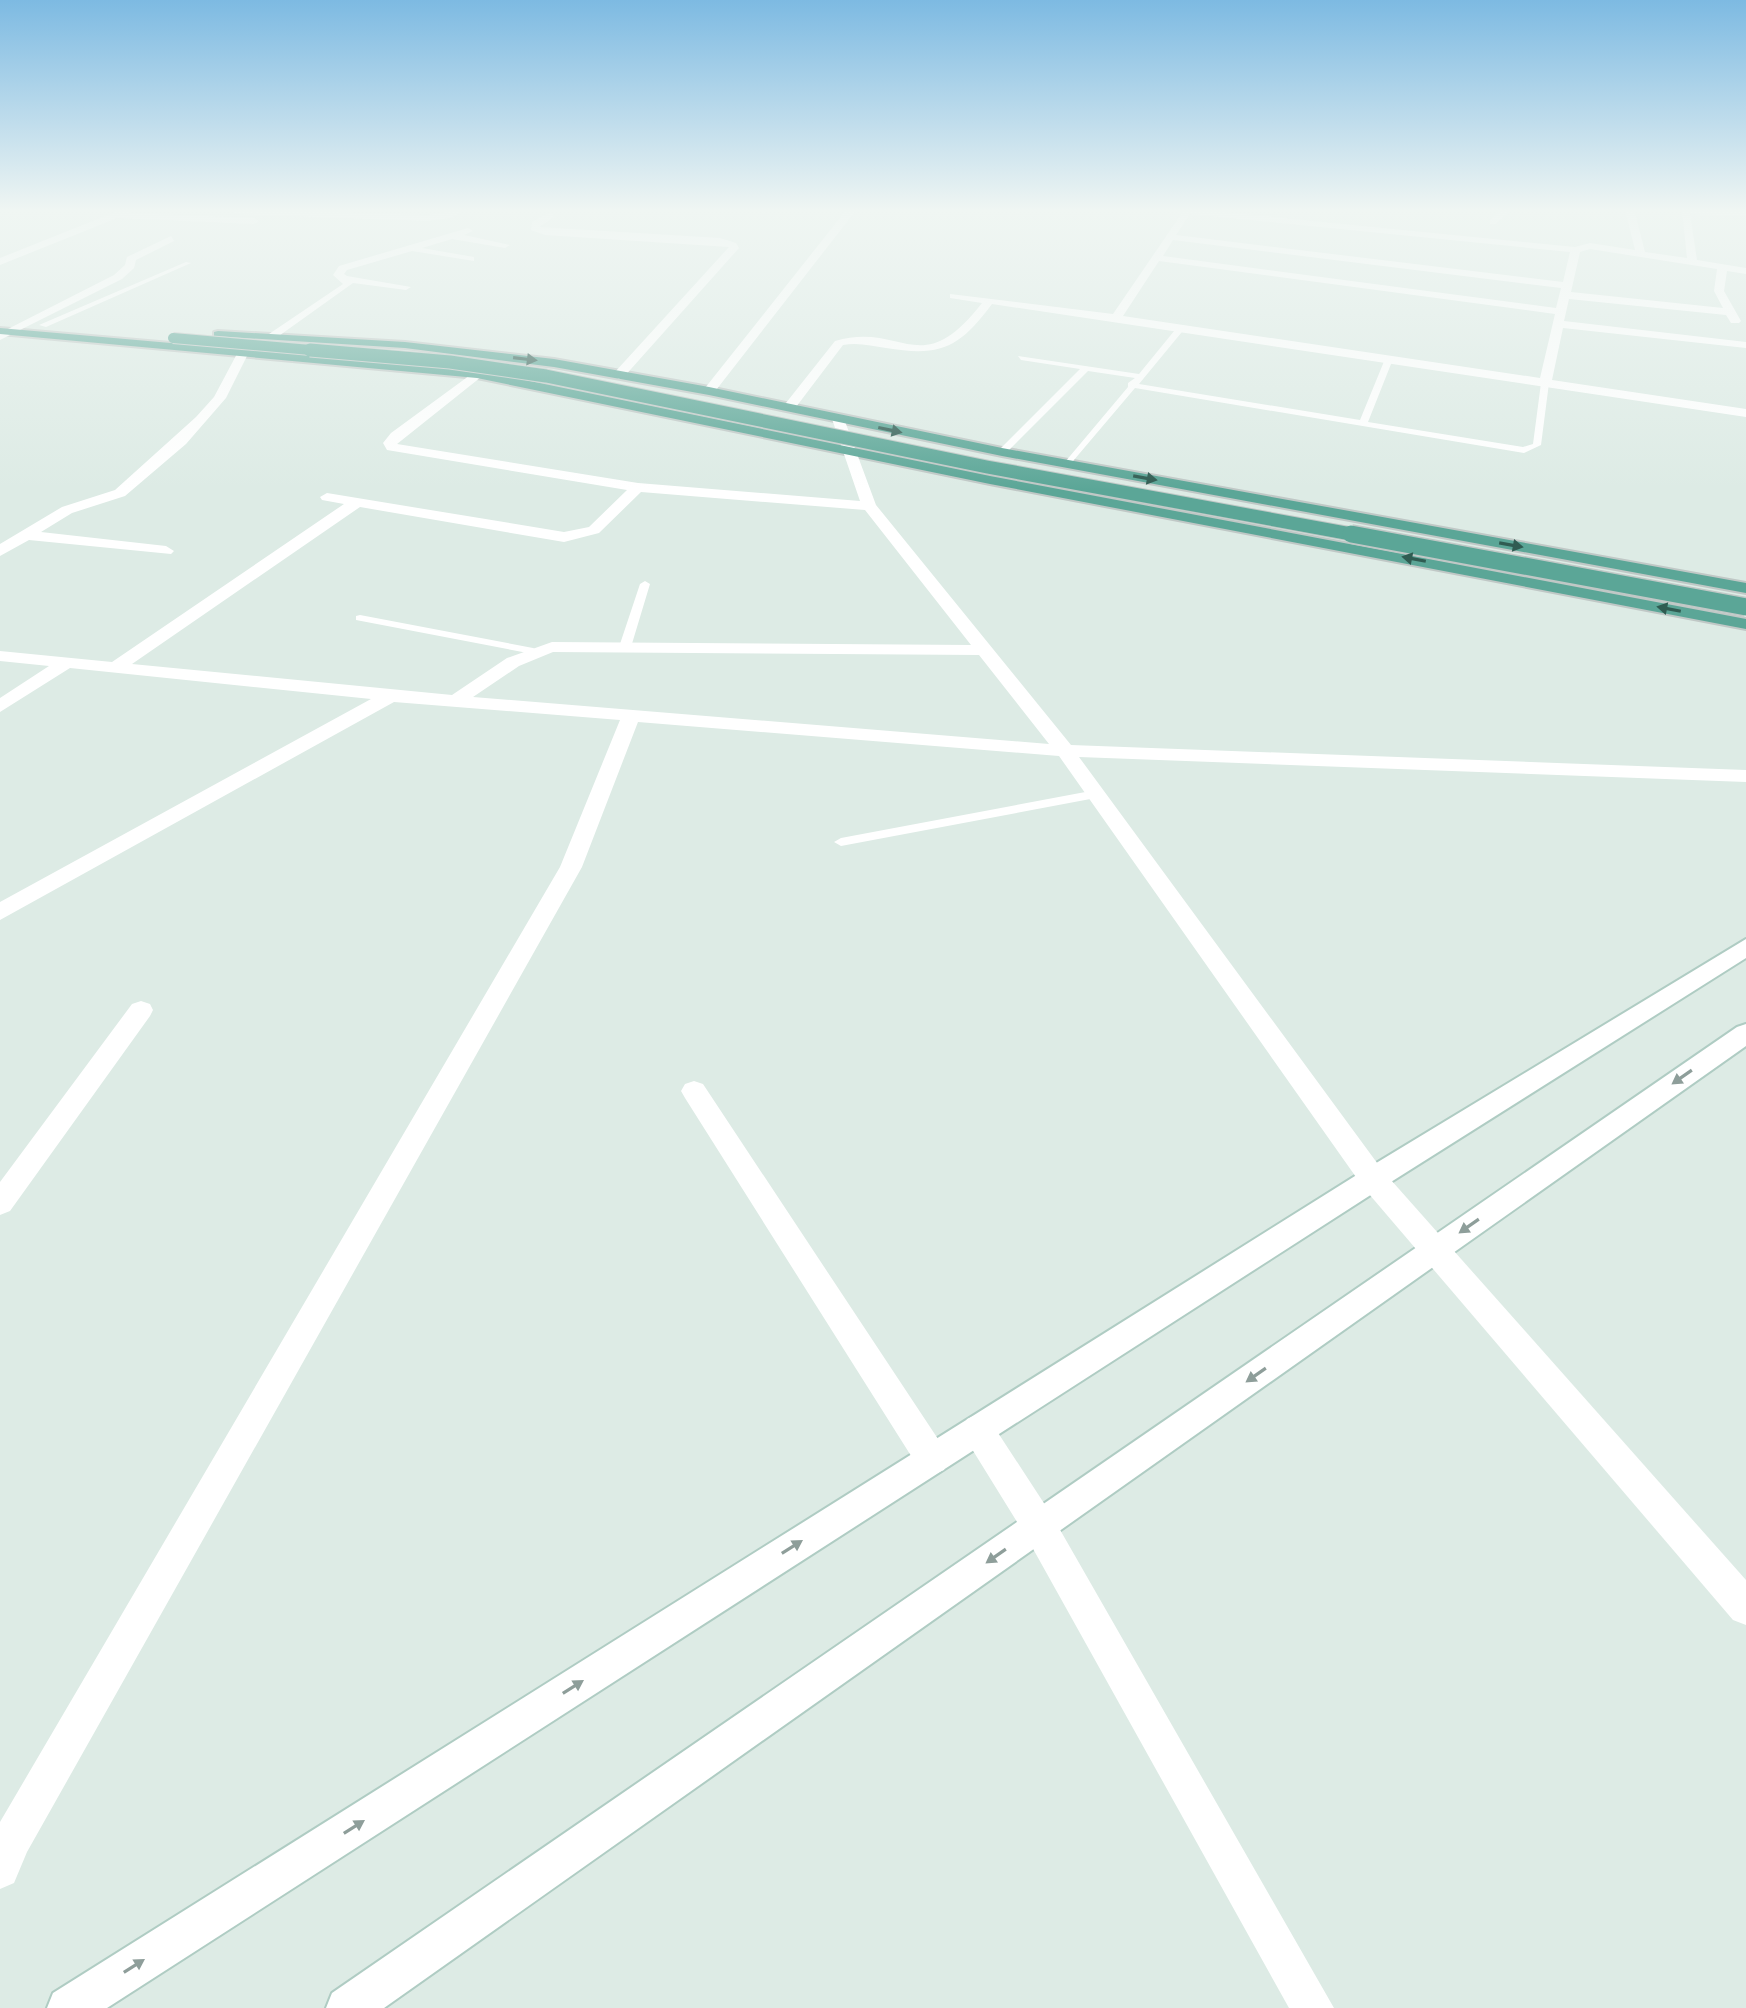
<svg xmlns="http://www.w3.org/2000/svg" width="1746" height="2008" font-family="'Asap Condensed',sans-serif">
	<rect width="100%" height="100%" fill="#ddebe5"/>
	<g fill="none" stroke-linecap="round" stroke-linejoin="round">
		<g stroke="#afccc3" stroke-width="4">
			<path id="secondary" d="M1746 939V958L1383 1187 107 2008H47L53 1993 1363 1171Z
				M1746 1024V1046L384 2008H326L332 1993 1737 1027Z"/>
		</g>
		<g stroke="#c0c8c6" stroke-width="4">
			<path id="primary" d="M0 328 477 370 990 476 1746 619V629L990 484 477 378 0 334Z
				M218 331 405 342 554 359 709 387 1002 448 1746 583V593L1002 456 709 395 554 367 405 348 214 336V332Z"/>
		</g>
		<path fill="#fff" fill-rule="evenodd" d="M186 262 191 263 46 327 39 325Z
			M1179 325 1186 327 1139 384 1360 420 1385 359 1389 357 1393 359 1368 422 1523 447 1533 444 1541 383 1545 381 1549 383 1541 445 1524 453 1135 388 1068 467 1065 466V462L1128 387V383L1135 378 1088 371 1005 454H999V450L1080 369 1021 360 1018 356 1139 374Z
			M645 581 650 584 631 647 621 649 619 647 640 584Z
			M360 615 533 648 539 651 533 654 356 620V616Z
			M1096 790 1101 791V797L841 846 834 842 841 838Z"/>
		<path fill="#fff" fill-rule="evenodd" d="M123 209H135L129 213 254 218 259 221 254 224 117 218 0 265V258Z
			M235 209 427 215 466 209 450 218 427 221 237 214 232 211Z
			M847 209H857L713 394H705V388Z
			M1163 209H1193L1575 247 1590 243 1635 250 1625 209H1634L1645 252 1687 258 1682 209 1746 210V216L1690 214 1697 260 1746 268V274L1727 271 1724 291 1741 321 1739 323H1731L1726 315 1569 299 1564 321 1746 342V348L1563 328 1552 380 1746 409V417L992 304C959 348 941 357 886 348 872 346 858 342 843 345L793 411 782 408 835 341C903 321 920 383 982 303L950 298V294L1113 314 1182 213ZM1190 214 1570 252 1563 282 1176 235ZM1173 240 1561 288 1556 308 1163 256ZM1590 249 1717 269 1714 291 1723 308 1571 292 1580 252ZM1159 261 1555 314 1540 378 1123 316Z
			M1502 209H1512L1496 224H1490V220Z
			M551 212 554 217 539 227 720 238 736 243 739 248 623 378 619 379 613 375 615 372 729 247 545 235 531 230 532 222Z
			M468 228 473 231 464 235 510 245 505 248 452 239 422 248 474 257V261L412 251 347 270 344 274 347 276 411 287 406 290 353 283 276 338 266 336 343 284 333 275 339 266Z
			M171 236 174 241 136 260 134 268 122 279 0 340V333L114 275 125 265 127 257Z
			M239 350 249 352 226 398 186 444 125 496 72 513 41 532 166 546 174 551 171 554 29 540 0 556V544L62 507 115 490 196 417 214 397Z
			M477 370 481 371V377L397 444 638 483 860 501 832 419 843 416 876 505 1071 745 1746 770V782L1079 757 1383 1171 1387 1179 1383 1187 1373 1190 1363 1187 1059 756 638 722 582 867 27 1852 14 1883 0 1889V1822L560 867 620 720 394 702 0 920V902L371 699 70 668 0 712V698L49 666 0 661V651L112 662 344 504 322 500 320 497 327 493 564 532 589 527 627 490 387 450 383 443 391 433ZM641 492 865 510 971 645 552 642 507 658 452 695 132 664 360 507 564 542 599 533ZM553 652 979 655 1049 744 473 697 519 666Z
			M141 1001 150 1004 153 1010 150 1016 10 1211 0 1215V1182L132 1004Z
			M694 1081 703 1084 944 1448 948 1459 944 1470 932 1475 920 1470 685 1098 681 1091 685 1084Z
			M978 1414 989 1419 1051 1514 1334 2008H1289L1027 1538 967 1441 962 1430 967 1419Z"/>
		<path fill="#fff" fill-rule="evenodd" d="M1373 1168 1383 1171 1746 1580V1625L1733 1620 1363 1187 1359 1179 1363 1171Z"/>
		<use href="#secondary" fill="#fff" fill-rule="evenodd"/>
		<use href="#primary" fill="#5ba697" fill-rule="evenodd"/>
		<g stroke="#c0c8c6" stroke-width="12" stroke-linecap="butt">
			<path id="primary-bridge-far2" d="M173 338 333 352"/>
		</g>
		<g stroke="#c0c8c6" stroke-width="15" stroke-linecap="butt">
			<path id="primary-bridge-far1" d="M310 350 450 362 546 376 987 467 1362 536"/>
		</g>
		<g stroke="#c0c8c6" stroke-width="20" stroke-linecap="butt">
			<path id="primary-bridge" d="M1351 534 1746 607"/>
		</g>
		<use href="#primary-bridge-far2" stroke="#5ba697" stroke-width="10"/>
		<use href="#primary-bridge-far1" stroke="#5ba697" stroke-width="13"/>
		<use href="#primary-bridge" stroke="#5ba697" stroke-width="17"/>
	</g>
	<defs><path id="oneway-solid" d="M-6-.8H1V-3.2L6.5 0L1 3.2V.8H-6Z" transform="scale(2)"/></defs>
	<g fill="#305c52">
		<use href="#oneway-solid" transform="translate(525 359) rotate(7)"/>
		<use href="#oneway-solid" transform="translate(890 430) rotate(12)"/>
		<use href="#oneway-solid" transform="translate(1145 478) rotate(10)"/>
		<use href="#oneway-solid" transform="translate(1511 545) rotate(10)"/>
		<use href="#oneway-solid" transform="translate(1414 559) rotate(-169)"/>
		<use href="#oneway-solid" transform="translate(1669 609) rotate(-169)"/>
	</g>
	<g fill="#8e9e9a">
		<use href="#oneway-solid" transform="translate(1682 1077) rotate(145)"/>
		<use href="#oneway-solid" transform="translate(1469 1226) rotate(145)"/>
		<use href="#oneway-solid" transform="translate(1256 1375) rotate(145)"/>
		<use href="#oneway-solid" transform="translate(792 1547) rotate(-32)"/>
		<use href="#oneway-solid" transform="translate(996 1556) rotate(145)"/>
		<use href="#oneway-solid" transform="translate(573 1687) rotate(-32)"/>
		<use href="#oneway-solid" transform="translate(354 1827) rotate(-32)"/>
		<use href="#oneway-solid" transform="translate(134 1966) rotate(-32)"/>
	</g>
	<linearGradient id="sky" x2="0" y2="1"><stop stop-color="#7dbae2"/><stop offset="0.43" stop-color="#f0f6f3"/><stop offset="1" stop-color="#f0f6f3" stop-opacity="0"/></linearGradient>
	<rect width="1746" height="490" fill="url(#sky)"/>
</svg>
